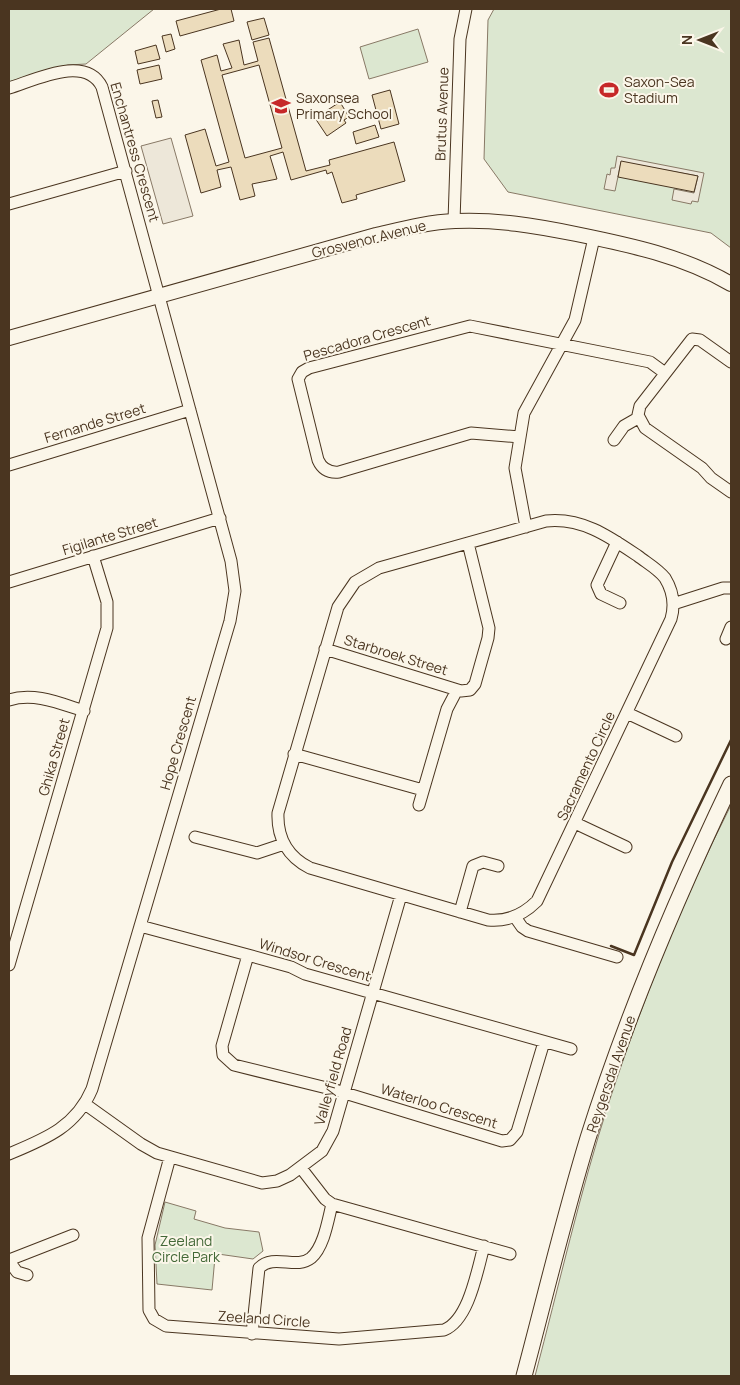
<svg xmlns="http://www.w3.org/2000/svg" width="740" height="1385" font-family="Manrope,sans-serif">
	<rect width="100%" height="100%" fill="#fbf6e9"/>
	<path fill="#dce7d0" stroke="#887966" d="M9 9H154L86 64 68 65 9 82Z
		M494 9H731V248L711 233 508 192 484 159 488 20Z
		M418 29 428 62 369 79 360 47Z
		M731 805V1376H535C559 1285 580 1192 609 1102 642 1001 683 900 731 805Z
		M165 1202 196 1211 194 1219 225 1228 259 1232 263 1251 253 1259 218 1254 215 1257 212 1290 157 1284 155 1245Z"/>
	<path fill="#ede7d9" stroke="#887966" d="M171 138 193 216 163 224 141 146Z
		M617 156 704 173 698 202 692 201 691 204 672 200 674 189 694 193 698 176 621 162 615 191 604 189 607 174 610 175 611 168H615Z"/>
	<path fill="#ecdcbc" stroke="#4a3520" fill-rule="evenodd" d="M221 9H231L234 21 180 36 176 21Z
		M264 18 269 35 252 40 247 22Z
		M171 34 175 49 166 52 162 36Z
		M269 38 306 171 330 165 329 160 394 142 405 181 356 195 357 199 342 203 332 172 327 174 326 170 291 180 283 152 270 156 277 179 252 184 255 196 240 200 231 167 217 170 221 187 201 193 185 135 205 129 216 166 229 162 201 60 217 55 221 71 232 68 223 44 239 40 244 65 258 61 253 42ZM259 65 282 148 245 158 222 75Z
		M156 45 160 59 138 64 135 51Z
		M159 65 162 79 140 84 137 70Z
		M390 90 399 124 381 129 372 95Z
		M158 100 162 117 156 118 152 101Z
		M340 102 349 117 344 120 346 123 327 136 315 118Z
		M375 125 379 137 356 144 353 132Z
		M621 161 698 176 694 192 618 177Z"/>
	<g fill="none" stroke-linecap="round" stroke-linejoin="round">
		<g stroke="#4a3520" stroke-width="13">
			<path id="minor" d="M9 88C35 80 86 54 102 87L231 561 235 591 230 621 92 1089C76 1127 45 1139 9 1154
				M9 204 126 171
				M454 221 460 39 466 9
				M731 362 700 340 692 339 640 406 638 415 645 428 702 468 711 478 731 492
				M520 437 471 433 339 472C329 473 322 469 318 460L298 379 302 372 309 368 470 326 650 362 665 373
				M614 440 624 426 638 418
				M9 465 190 410
				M546 521C582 517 610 537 638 556 647 563 658 569 665 578 673 591 675 605 671 619L537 901C523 915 508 922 488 920L310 868C288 857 277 838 278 813L338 607 355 582 379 568Z
				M526 527 515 468 524 413 575 320 594 238
				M617 542 597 585 601 594 620 603
				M9 582 220 518
				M673 604 723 588H731
				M726 639 731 627
				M325 649 461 691 470 690 475 684 488 638 489 628 468 543
				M9 700C34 692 59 703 84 711
				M627 713 676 736
				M294 754 423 790
				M419 805 447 709 457 690
				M575 823 626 847
				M195 837 257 853 284 844
				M460 912 473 866 483 862 498 866
				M515 917 522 927 528 931 617 957
				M140 926 248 955
				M9 965 107 628V602L93 556
				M544 1042 517 1132 510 1140 502 1141 335 1090 234 1065 223 1055 222 1046 248 955 291 967 305 974 571 1049
				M85 1104 141 1144 157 1153 262 1183 277 1181 290 1175 322 1151 333 1131 401 895
				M170 1157 148 1238 149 1310 154 1319 166 1326 339 1339 444 1330C469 1320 477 1271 484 1246
				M301 1168 325 1199 332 1204 510 1254
				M9 1260 73 1235
				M9 1261 17 1272 27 1275
				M252 1334 259 1268C274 1253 296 1270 311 1258 324 1247 328 1220 332 1204"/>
		</g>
		<g stroke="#4a3520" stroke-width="16">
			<path id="tertiary" d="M9 338 376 235C402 229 428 222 455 221 496 219 536 226 576 234 630 245 683 256 731 284"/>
		</g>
		<g stroke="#4a3520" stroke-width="17">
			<path id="secondary" d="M524 1376C545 1297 564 1217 588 1138 626 1017 676 899 731 784"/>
		</g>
		<use href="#minor" stroke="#fbf6e9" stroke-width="11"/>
		<use href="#tertiary" stroke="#fbf6e9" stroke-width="14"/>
		<use href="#secondary" stroke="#fbf6e9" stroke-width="15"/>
		<path stroke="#4a3520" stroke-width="2.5" d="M611 946 634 955 672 862 731 740"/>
	</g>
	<defs>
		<g id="stadium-bare" transform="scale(1.5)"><path d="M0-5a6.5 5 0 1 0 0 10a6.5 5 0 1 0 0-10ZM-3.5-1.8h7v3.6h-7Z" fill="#c62828" stroke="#fbf6e9" stroke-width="2.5" paint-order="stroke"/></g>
		<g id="school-bare" transform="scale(1.5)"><path d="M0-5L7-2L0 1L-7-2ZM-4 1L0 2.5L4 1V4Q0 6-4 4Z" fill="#c62828" stroke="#fbf6e9" stroke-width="2.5" paint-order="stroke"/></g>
	</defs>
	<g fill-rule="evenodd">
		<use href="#stadium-bare" x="609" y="90"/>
		<use href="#school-bare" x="281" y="106"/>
	</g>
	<g text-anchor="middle" stroke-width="4" stroke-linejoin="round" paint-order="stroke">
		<g font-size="14" fill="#4a3520" stroke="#fbf6e9" text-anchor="start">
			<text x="624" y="87">Saxon-Sea<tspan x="624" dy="16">Stadium</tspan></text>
			<text x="296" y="103">Saxonsea<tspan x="296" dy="16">Primary School</tspan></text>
		</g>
		<g font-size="14" fill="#4a3520" stroke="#fbf6e9">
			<text transform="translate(442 114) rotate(-88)" y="5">Brutus Avenue</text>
			<text transform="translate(135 152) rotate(74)" y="5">Enchantress Crescent</text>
			<text transform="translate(369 239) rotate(-14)" y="5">Grosvenor Avenue</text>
			<text transform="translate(367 338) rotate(-16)" y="5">Pescadora Crescent</text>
			<text transform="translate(95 423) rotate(-17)" y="5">Fernande Street</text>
			<text transform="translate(110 536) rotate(-17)" y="5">Figilante Street</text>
			<text transform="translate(396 655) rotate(17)" y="5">Starbroek Street</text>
			<text transform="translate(178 743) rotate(-74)" y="5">Hope Crescent</text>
			<text transform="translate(54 757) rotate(-74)" y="5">Ghika Street</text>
			<text transform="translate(586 766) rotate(-65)" y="5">Sacramento Circle</text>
			<text transform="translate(315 960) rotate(17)" y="5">Windsor Crescent</text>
			<text transform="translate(611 1074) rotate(-71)" y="5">Reygersdal Avenue</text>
			<text transform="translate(333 1076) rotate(-74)" y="5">Valleyfield Road</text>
			<text transform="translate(439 1106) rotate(17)" y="5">Waterloo Crescent</text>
			<text transform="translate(264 1319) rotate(4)" y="5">Zeeland Circle</text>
		</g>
		<g font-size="14" fill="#436837" stroke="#fbf6e9">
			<text x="186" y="1246">Zeeland<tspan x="186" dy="16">Circle Park</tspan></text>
		</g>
	</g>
	<rect width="740" height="1385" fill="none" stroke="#4a3520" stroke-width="20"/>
	<g transform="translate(700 40) rotate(270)" stroke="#fbf6e9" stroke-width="4" paint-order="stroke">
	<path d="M0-4L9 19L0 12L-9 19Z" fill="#4a3520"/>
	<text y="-8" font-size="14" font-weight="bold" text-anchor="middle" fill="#4a3520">N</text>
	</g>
</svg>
